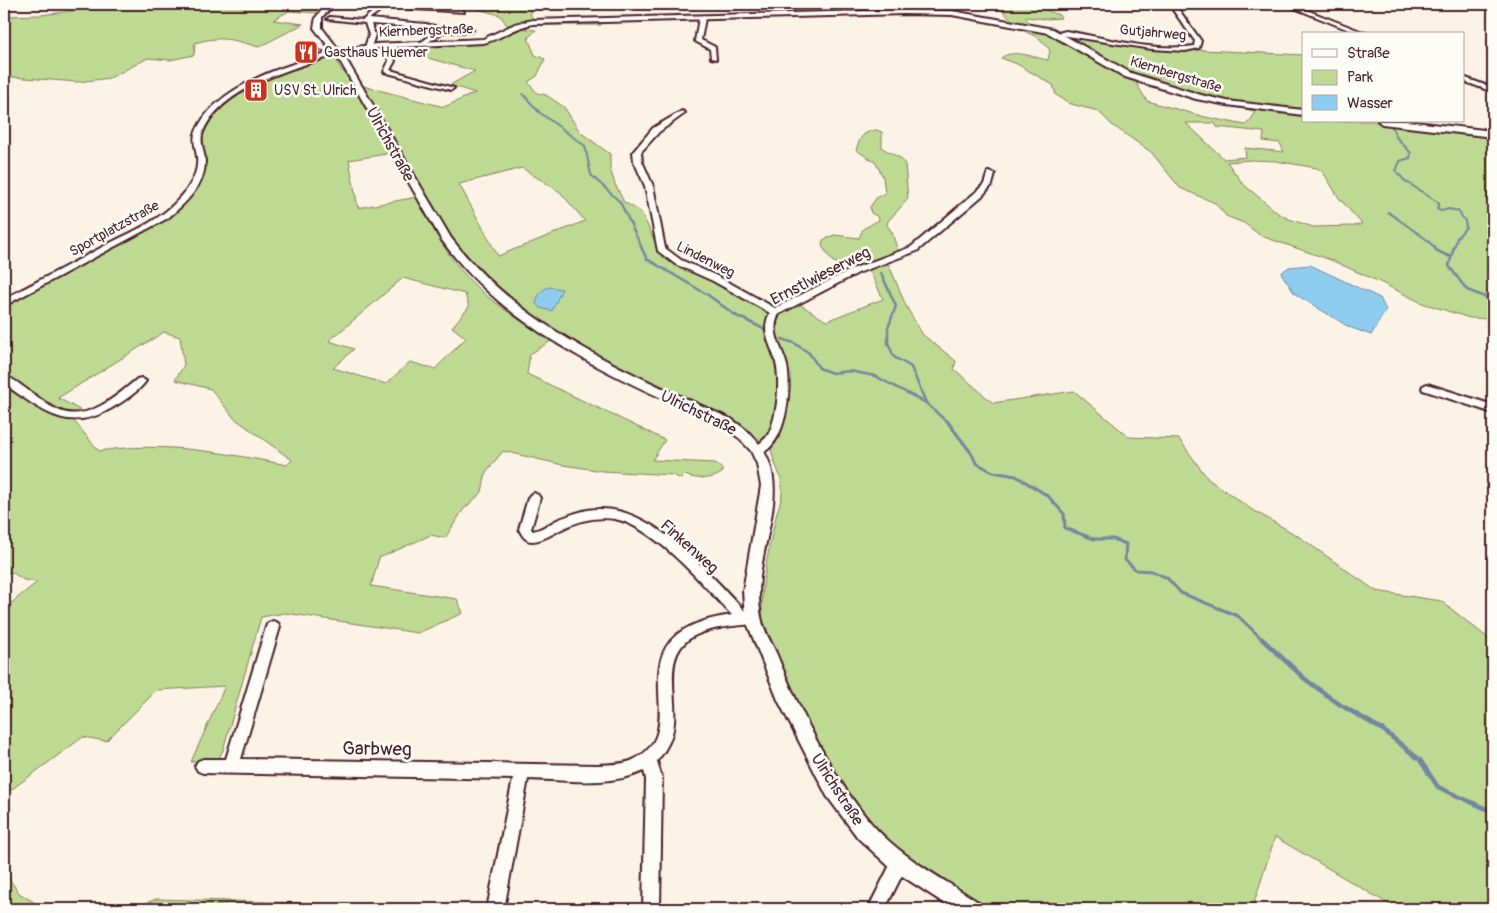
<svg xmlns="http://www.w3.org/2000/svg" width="1497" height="913" font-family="Pangolin,sans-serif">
	<rect width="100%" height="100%" fill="#fbf3e6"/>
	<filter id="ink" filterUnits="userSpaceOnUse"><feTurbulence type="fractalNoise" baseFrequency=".02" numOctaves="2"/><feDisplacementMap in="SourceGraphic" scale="10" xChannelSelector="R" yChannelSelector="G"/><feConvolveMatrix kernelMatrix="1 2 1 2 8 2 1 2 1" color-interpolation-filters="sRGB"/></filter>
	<g filter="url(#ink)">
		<path fill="#bed991" stroke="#847c5e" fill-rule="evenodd" d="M124 4H327L317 13 289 11 273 20 303 24 259 47C234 40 221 35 195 43L194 55 170 60 148 58 110 78 78 82 12 77 4 81V16L41 15Z
			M483 4H533L530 10 531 16 534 19 509 25 506 24 500 15 477 9 483 6 478 5Z
			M998 4H1030L1059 15 1061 18 1046 19 1026 17V19L1032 24 1033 27 1043 29 1146 82 1262 111 1303 113V121H1374L1481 131 1482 128 1493 124V319L1470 318 1422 303 1382 283 1331 260 1261 236 1244 223 1226 216 1215 203 1180 188 1151 152 1112 125 1098 111 1071 104 1056 95 1053 85 1017 64 1001 58C1013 48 1035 58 1048 60L1050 50 1039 38 1024 31V27L1014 22 997 6ZM1136 83 1218 104 1255 111 1251 120 1245 125 1205 117 1147 101ZM1186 123H1215L1217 127 1264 132 1263 141 1280 143 1284 152 1245 148 1246 157 1224 159ZM1252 160 1276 161 1317 168 1323 172 1339 198 1362 224 1354 226 1313 227 1289 219 1279 214 1243 184 1227 162Z
			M602 21 601 25H528L526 29 536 30 528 38 535 55 545 59 537 76 528 82 537 93 546 95 564 107 580 132 610 154V169L615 184 624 202 641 212 660 252 771 312 798 303 826 321 883 299 868 267 883 263 889 265 906 306 923 335 956 361 954 369 993 403 1074 391 1129 437 1179 439 1208 479 1251 509 1298 536 1376 591 1441 601 1493 642V909H1397L1275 837 1252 909H985L978 906 920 869 870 826 847 793 807 723 785 680 763 619C758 594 771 539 777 512 779 506 782 499 782 493 784 475 771 462 771 445L761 441 733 422 649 384 567 341 492 286 448 235 363 86 444 107 475 93 450 85 475 71 402 51V46L479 43 523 24ZM522 168 560 192 585 221 498 256 459 184Z
			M1064 35 1164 48 1303 55V111L1224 102 1139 78Z
			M327 57 338 58V64L342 71 348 74 365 108 392 153 349 160 358 208 417 197C434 234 456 271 488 297 508 313 530 327 551 341L530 354 527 374 665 440 652 460 715 463 720 466 723 472C713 480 697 480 685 475L681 479 673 475 603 471 563 465 503 451 486 472 482 492 463 510 445 538 431 535 379 558 371 586 457 599 463 613 418 633 285 613 261 617 223 750 218 760 191 762 225 686 157 690 106 741 83 737 4 795V609L37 582 24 580 13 573 4 572V305L149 229 177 210 204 162 201 136 208 122 219 108 238 92 303 65ZM403 278 465 294 469 307 452 327 466 338 435 369 410 362 386 384 333 368 354 349 329 341ZM164 332 180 337 184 365 175 380 211 389 234 418 292 460 287 465C226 453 162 441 99 451L73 420 89 415 58 398Z
			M876 130 882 132V148L900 158 905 164 908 199 888 221 887 225 892 232 898 252 852 271 832 261 822 246 823 240 834 235 859 238 863 229 879 220 877 216 871 213 870 207 877 197 885 194 883 177 879 169 875 162 856 150C860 138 862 132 876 130Z
			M4 871 19 893 45 909H4Z
			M156 899 417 906 416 909H131Z"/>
		<path fill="#8fcdf0" stroke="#7387a1" d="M1310 265 1380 298 1386 310 1371 335 1349 327 1295 294 1281 273 1289 267Z
			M549 287 562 289 552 311 540 308 536 304C538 295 540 290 549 287Z"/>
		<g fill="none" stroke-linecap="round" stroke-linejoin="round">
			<path stroke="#7387a1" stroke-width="2" d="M523 94 539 112 585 146 591 175 620 202 642 248
				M1392 127 1397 138 1411 153 1410 158 1400 161 1396 171 1405 181 1439 203 1437 209 1441 211 1449 209 1458 211 1465 221 1466 227 1457 238 1454 248
				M1388 212 1426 239 1435 248"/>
			<path stroke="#7387a1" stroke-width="2.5" d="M641 247 647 259 708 295 735 315 766 330
				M1434 247 1437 251 1451 257
				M1454 247 1449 266 1467 290 1493 300
				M881 273 896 306 888 328V343L894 357 911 367 926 403 947 422
				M782 339 794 343 809 353 819 368 832 373 850 371 875 376 926 403"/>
			<path stroke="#7387a1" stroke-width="3" d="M947 421 972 454 976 463 993 472 1016 476 1048 496 1064 514 1065 528 1094 539H1113L1126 544 1125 560 1136 570 1152 571 1167 578 1181 593 1238 616 1263 640"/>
			<path stroke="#7387a1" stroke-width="4.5" d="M1262 639 1305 679 1339 704 1383 730 1420 760 1438 787 1493 812"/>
		</g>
		<path fill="#f2d0a3" stroke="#4a1f2b" d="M310 47 325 51 311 56 297 53Z"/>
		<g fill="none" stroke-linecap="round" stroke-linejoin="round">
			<g stroke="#4a1f2b" stroke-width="4">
				<path id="minor" d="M358 4H381L462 9 464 12 385 7 369 19 426 24 442 28H470L473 30 470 32H443L422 46 419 44 420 43 437 31 426 28 371 24 375 35 371 47 368 49 365 47 369 35 365 23 327 19 330 17 363 20 378 7Z
					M1173 4H1179V10L1201 41 1199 48 1185 51 1152 49 1054 34 1066 31C1107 38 1152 52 1194 46L1195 41 1173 10Z
					M1284 4H1291L1368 34H1359Z
					M702 16 705 18 701 40 715 47 716 59 711 58 710 49 695 41 699 18Z
					M388 44 393 45 391 51 395 61 390 70 454 88 451 90 384 72 389 61 385 51Z
					M338 51 341 53 340 54C298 66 217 88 202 135 200 144 205 153 205 162 205 185 185 204 168 218L4 306V299C38 281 73 263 108 244 132 232 159 221 178 200 189 189 199 173 197 157 196 149 193 141 195 134 214 84 292 63 338 51Z
					M1463 77 1493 88V92L1463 81Z
					M682 111 685 113 684 114 659 132 641 152 642 161 653 186 665 248 681 260 719 277 775 308 852 269 911 247 976 192 984 184 988 172 995 174 992 185 982 196 917 251 858 273 779 314C769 333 783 348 787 366 792 390 786 446 759 454L753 450C758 443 765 441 769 433 777 415 780 388 777 368 774 348 759 333 770 313L713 281 675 264 658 251 645 186 634 161 633 152 653 128Z
					M4 376C16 379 26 390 36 396 44 402 53 409 63 412 90 420 118 395 137 379L141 378 146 381C138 392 124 401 112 408 66 435 41 409 4 384Z
					M1427 384 1493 405V413L1423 390 1422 388 1423 386Z
					M534 493 538 495 540 498 531 529 533 531C542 529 549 524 557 520 570 515 584 509 598 509 654 506 711 576 747 613L758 614 760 618 758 622 753 624C734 626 713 627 696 635 661 652 677 692 674 723 673 737 666 750 657 761L662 779 660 909H643L646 779 644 771C610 787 565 780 528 779L504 909H487L513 779 203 773 198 771 195 766 198 761 203 759H226L266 627 268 623 273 621 278 623 280 627 241 759 598 765C610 764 625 765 635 759 699 726 602 633 732 615 704 586 655 527 615 519 596 516 577 521 560 530 552 534 542 541 532 541 525 541 522 535 519 529L528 498 530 495Z
					M900 855 906 857 908 863 885 909H868L894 857Z"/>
			</g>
			<g stroke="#4a1f2b" stroke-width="4">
				<path id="tertiary" d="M328 4H335L322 17V28L339 50 376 44 483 39 515 24 533 20 904 10 952 11 1053 29 1131 73 1201 95 1227 101 1303 110V115L1227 105 1196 99 1125 77 1048 33 952 15 904 14 533 24C515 27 501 39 483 43L376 48 343 54 451 238C521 329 629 373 731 419 815 473 747 542 761 617 763 630 772 643 777 655 799 710 833 779 871 823 900 857 942 878 978 902L981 909H953L893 870 858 838 827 796 778 700 745 618 743 591 761 486 757 464 751 451 739 438 721 425C620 379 508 333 441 239L340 61 314 28 316 17Z
					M1378 121H1406L1493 131V137L1382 124Z"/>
			</g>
			<use href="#minor" fill="#fdfcf7" fill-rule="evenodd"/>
			<use href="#tertiary" fill="#fdfcf7" fill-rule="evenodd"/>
		</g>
	</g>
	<defs>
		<g id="restaurant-square" transform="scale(1.25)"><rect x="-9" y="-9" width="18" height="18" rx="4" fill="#c8321e" stroke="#fdfcf7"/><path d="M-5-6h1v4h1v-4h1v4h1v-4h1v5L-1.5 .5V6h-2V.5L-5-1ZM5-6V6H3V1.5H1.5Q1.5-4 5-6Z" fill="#fff"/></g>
		<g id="building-square" transform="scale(1.25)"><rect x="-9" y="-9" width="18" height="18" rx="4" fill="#c8321e" stroke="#fdfcf7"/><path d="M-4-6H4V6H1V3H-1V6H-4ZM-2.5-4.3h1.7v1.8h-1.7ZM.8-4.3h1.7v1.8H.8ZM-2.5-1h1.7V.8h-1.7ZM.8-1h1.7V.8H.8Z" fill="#fff"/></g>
	</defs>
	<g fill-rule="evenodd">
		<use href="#restaurant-square" x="306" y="52"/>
		<use href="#building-square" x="256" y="90"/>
	</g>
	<g text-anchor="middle" stroke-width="5" stroke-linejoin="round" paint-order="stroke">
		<g font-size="14" fill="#4a1f2b" stroke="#fdfcf7">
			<text transform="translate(426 30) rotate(-2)" y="5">Kiernbergstraße</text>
			<text transform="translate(1153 32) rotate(5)" y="5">Gutjahrweg</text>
			<text transform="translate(1176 74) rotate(17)" y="5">Kiernbergstraße</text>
			<text transform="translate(114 228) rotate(-29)" y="5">Sportplatzstraße</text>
			<text transform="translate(706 259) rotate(27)" y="5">Lindenweg</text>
		</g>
		<g font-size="14" fill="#4a1f2b" stroke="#fdfcf7" text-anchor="start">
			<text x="324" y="57">Gasthaus Huemer</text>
			<text x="274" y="95">USV St. Ulrich</text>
		</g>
		<g font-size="16" fill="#4a1f2b" stroke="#fdfcf7">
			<text transform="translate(391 144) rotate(61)" y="6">Ulrichstraße</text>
			<text transform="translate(820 275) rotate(-27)" y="6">Ernstlwieserweg</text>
			<text transform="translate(699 412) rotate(26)" y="6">Ulrichstraße</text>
			<text transform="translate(690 546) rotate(42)" y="6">Finkenweg</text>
			<text transform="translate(838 789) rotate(57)" y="6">Ulrichstraße</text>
		</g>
		<g font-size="19" fill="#4a1f2b" stroke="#fdfcf7">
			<text transform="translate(377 748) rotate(1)" y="7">Garbweg</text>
		</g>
	</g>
	<rect width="1497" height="913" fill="none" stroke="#fdfcf7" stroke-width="20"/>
	<rect x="10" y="10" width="1477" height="893" fill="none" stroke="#4a1f2b" stroke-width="2" filter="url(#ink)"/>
	<rect x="1302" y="32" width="162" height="90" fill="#fdfcf7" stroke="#b5a4a5"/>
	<rect x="1312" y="49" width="25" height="8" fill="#fdfcf7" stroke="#b5a4a5"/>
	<text x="1347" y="58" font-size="15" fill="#4a1f2b">Straße</text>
	<rect x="1312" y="70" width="25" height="15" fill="#bed991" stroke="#b5a4a5"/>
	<text x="1347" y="82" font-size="15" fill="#4a1f2b">Park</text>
	<rect x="1312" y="95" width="25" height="15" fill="#8fcdf0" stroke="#b5a4a5"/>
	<text x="1347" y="108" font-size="15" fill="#4a1f2b">Wasser</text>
</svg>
